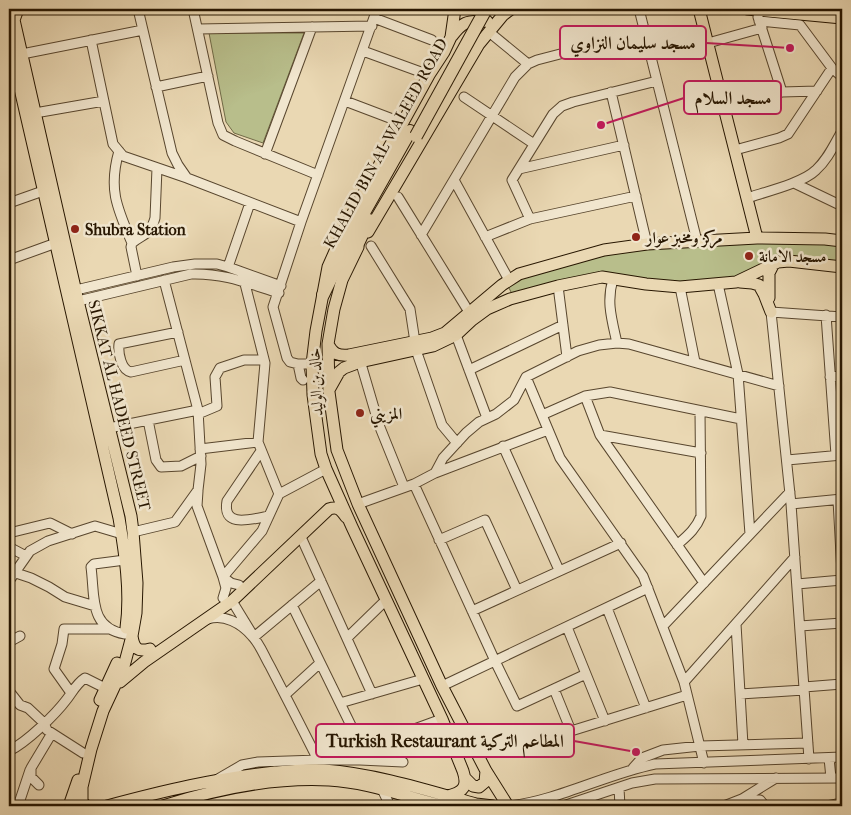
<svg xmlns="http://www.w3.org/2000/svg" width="851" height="815" font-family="'IM FELL French Canon',Amiri,serif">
	<rect width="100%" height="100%" fill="#ead8b3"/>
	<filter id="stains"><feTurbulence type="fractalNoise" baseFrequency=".004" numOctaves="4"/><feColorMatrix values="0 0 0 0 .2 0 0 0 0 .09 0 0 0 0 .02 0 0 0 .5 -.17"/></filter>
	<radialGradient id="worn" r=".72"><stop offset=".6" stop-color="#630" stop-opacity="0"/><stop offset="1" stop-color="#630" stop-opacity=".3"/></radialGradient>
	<path fill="#b8be8b" stroke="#706a46" d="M209 33H304L263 143 234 133 226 122Z
		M717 242 818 244 842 246V262L777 259 740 277 672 282 607 277 513 296 508 286 524 277 607 255 661 247Z"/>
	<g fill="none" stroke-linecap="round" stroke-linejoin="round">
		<g stroke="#58462e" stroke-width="11">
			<path id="minor" d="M138 9 172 153 178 165 187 178 301 222
				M193 9 218 123 223 135 235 141 318 175
				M639 9 697 241
				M758 17 782 92
				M374 18 432 40
				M759 21 800 25 832 68 842 77
				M198 29 372 26
				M489 32 528 64
				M91 40 113 144 123 156 187 178
				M708 43 762 28
				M363 51 429 75
				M22 54 143 30
				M156 87 208 76
				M611 92 647 244
				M464 97 534 144
				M345 101 403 123
				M725 111 782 92 817 91
				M35 113 104 101
				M735 150 779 138 788 134 832 68
				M119 151C108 189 117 208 132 243
				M265 154 312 27
				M519 169 624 145
				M454 180 509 280
				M794 183 842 206
				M398 197 469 312
				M747 198C765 192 803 183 816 170 828 159 834 145 842 131
				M9 203 43 191
				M530 219 512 180 553 114 562 106 573 102 657 81
				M421 235 515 77 528 64 537 60 645 32
				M485 237 530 219 636 196
				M371 246 410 309 415 342
				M9 260 56 243
				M228 267 250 203
				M242 272 265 363 258 442 279 494
				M137 276 131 247 132 243C144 233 150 236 155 218L157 168
				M613 279C606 302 612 320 617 343
				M718 284 738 374 750 534
				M558 286 567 357
				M680 287 695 362
				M76 290 173 267 195 264H217L228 267 281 286
				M78 301 191 274C224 273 247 283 279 293
				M826 315 836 455
				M178 332 119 344C118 353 121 370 131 372L185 360
				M456 335 487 418
				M416 350 442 425 457 443
				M359 357 379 425 404 487
				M298 364 301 378 303 380
				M312 364H298L290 362 287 358 273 307 301 222 377 9
				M469 370 563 325
				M526 377 560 458 643 576 684 682 704 763
				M830 377 842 376
				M585 396 600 435 704 583
				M198 414 217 406 215 377 220 368 244 360H264
				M542 415 585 396 610 392 741 419
				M148 420 156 460 161 467 181 466 201 456
				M109 428 198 410
				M600 435 701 453
				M503 446 559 570
				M200 449 258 442
				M261 451 227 501C222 529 252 519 269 516
				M787 460 842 455
				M435 473 548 430
				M414 484 495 661 517 706 586 674
				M198 491 197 506 223 577 226 588 223 598
				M838 500 842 573
				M358 504 414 484 435 473 443 458 466 433 479 422 496 414 514 400 526 377 578 351 599 345 617 343 629 344 779 386
				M791 504 842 499
				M133 532 175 522 198 490 201 464 198 410 164 280
				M9 533 50 523 72 534
				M301 537 372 694
				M439 540 485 520 517 590
				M677 545C687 536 696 529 701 516L700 411
				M9 547 26 556
				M125 560 94 564 91 567C95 597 89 628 125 634
				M16 573 31 578 49 587 65 597 95 606
				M9 581 30 551 48 541 95 526 122 534
				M797 584 842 580
				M239 585 231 583 223 577 262 531 279 494 326 469
				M232 601 254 637 321 581
				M292 605 362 748 360 760H318
				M607 608 646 708
				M472 611 621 543
				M208 619C224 614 241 623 252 636 260 644 264 656 270 666 286 697 302 728 318 760L258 762 242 765 218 779
				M736 624 743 745
				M663 626 790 492
				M800 626 842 623
				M567 627 605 721
				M347 638 386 600
				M9 642 20 636
				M684 682 795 557
				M442 686 648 588
				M804 687 842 684
				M554 689 571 731 687 695
				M9 691 20 705 28 708 44 723 47 730 83 753
				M71 693 54 669 62 644 64 629H109
				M740 694 804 690
				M285 695 320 663
				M340 703 423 679
				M362 748 442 719
				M9 751C27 742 55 715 67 699 73 691 77 683 85 678L105 688
				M829 758 831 778
				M809 759 791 504 771 312 842 317
				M360 760 403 762
				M633 768 642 758 663 750 700 746 808 743
				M39 785 31 777V768L52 733
				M619 788 620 806
				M382 789 390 806
				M744 799 760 800 765 806
				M18 806 30 770
				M198 806V796
				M510 806C559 800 606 774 655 764L842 757
				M563 806 632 783 655 779 842 778
				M724 806 742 799 776 778
				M827 806 842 803"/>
		</g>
		<g stroke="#271601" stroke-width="13">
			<path id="major" d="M18 9 14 20 78 301 131 516 133 532 137 583 136 613 132 636 124 666 103 711 91 749 82 787V801L86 806
				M699 9 757 238
				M747 9 842 18
				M9 35 12 54 119 518C125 554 131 592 126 628
				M452 36C465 19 468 22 487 21
				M368 232 479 44 503 15 511 9
				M358 247 342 280 334 309 328 344 329 392 337 450 358 504 442 686 486 771 508 806
				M740 282 752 283 759 285 764 294 771 312
				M769 298V273L773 265
				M328 344C333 354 338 356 349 355L432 338 445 333 502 285 519 274 604 250 647 244 757 238 825 239 842 241
				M330 388 339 372 344 368 360 362 433 346 456 335 472 320 487 309 510 299 558 286 602 277 646 284 680 287 736 282 778 262 789 261 842 267
				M132 636C134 649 138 652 150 649
				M120 682 144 662 232 601 329 509C338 506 341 510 346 517
				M100 700 117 663
				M466 779 473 786 479 787 485 782 486 771
				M448 796C464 792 468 786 463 771L442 719 352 527 326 469 321 454 313 395 312 364 316 331 328 267 348 222 429 75 444 52 451 37 455 9
				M69 806 78 780
				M107 806C163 791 217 778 275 772 291 771 308 769 324 770 376 774 426 790 476 804L493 806
				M163 806C216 789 273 777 329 780 368 782 406 797 444 806"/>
		</g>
		<g stroke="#271601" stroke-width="14">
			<path id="highway" d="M353 254 369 220
				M323 295 357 225 410 131"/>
		</g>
		<use href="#minor" stroke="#f1e6ce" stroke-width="9"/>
		<use href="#major" stroke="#ead8b3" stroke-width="11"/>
		<use href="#highway" stroke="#ead8b3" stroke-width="12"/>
		<g stroke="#271601" stroke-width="14" stroke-linecap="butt">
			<path id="highway-bridge" d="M416 136 486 9"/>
		</g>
		<use href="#highway-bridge" stroke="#ead8b3" stroke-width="12"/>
	</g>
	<g fill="#8f2418" stroke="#f1e6ce" stroke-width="2">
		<circle cx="75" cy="229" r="5"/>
		<circle cx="636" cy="237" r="5"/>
		<circle cx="749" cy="256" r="5"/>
		<circle cx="360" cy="413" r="5"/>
	</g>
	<g text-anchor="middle" stroke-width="5" stroke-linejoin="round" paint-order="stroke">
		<g font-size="16" fill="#271601" stroke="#f1e6ce">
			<text transform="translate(385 143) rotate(-61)" y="6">KHALID BIN AL WALEED ROAD</text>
			<text transform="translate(315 382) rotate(-93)" y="6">خالد بن الوليد</text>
			<text transform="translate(120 405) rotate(76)" y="6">SIKKAT AL HADEED STREET</text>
		</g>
		<g font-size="16" font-weight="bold" fill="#271601" stroke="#f1e6ce" text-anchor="start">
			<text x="85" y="235">Shubra Station</text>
			<text x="646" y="243">مركز ومخبز عوار</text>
			<text x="759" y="262">مسجد الامانة</text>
			<text x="370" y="419">المزيني</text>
		</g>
	</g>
	<path fill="none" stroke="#c2185b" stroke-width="2" d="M790 48L706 43M601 125L684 98M636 752L574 741"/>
	<g fill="#c2185b" stroke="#f1e6ce" stroke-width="2">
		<circle cx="790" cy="48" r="5"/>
		<circle cx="601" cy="125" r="5"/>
		<circle cx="636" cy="752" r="5"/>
	</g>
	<g fill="#f1e6ce" stroke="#c2185b" stroke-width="2">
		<rect x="560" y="26" width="146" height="33" rx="5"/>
		<rect x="684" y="81" width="97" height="33" rx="5"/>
		<rect x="316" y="724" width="258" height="33" rx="5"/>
	</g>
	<g font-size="18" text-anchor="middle" font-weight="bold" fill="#271601">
		<text x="633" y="49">مسجد سليمان النزاوي</text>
		<text x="733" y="104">مسجد السلام</text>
		<text x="445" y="747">Turkish Restaurant المطاعم التركية</text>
	</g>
	<rect width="851" height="815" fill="none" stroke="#ead8b3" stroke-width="30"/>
	<rect x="10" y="10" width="831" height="795" fill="none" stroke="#271601" stroke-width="2.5"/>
	<rect x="15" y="15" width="821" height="785" fill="none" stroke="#271601"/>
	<rect width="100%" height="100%" filter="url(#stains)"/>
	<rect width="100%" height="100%" fill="url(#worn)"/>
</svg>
